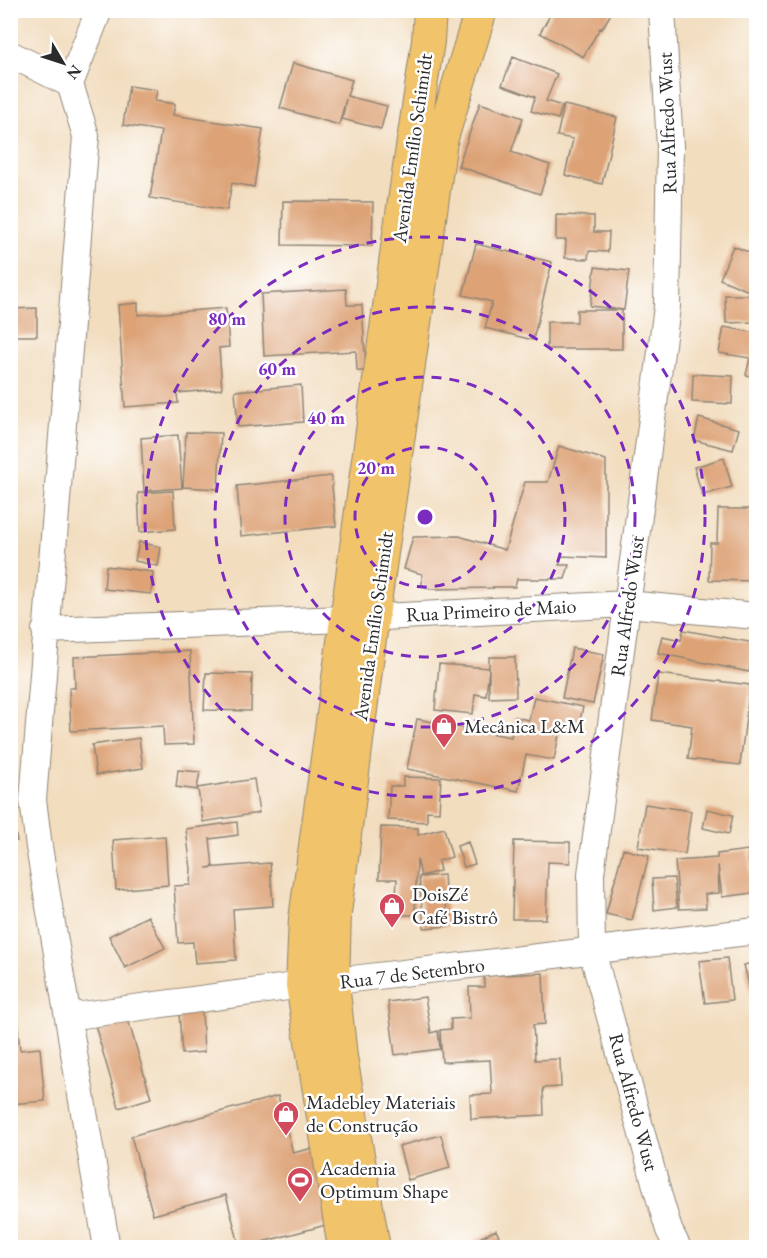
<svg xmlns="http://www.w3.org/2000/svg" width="767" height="1258" font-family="'EB Garamond',serif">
	<rect width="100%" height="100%" fill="#fff"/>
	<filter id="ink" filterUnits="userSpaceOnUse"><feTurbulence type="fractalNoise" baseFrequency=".0167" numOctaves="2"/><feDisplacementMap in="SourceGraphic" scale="12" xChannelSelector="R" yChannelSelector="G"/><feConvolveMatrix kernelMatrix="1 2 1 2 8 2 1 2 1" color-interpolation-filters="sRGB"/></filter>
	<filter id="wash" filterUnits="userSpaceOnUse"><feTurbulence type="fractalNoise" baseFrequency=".008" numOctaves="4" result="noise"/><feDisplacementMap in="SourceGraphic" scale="24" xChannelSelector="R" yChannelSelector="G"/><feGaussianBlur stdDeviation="1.35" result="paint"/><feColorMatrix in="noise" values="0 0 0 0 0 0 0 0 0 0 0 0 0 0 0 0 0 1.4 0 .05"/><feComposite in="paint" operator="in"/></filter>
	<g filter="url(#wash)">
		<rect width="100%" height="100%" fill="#f2ddbf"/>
		<g id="blocks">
			<path fill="#dda377" d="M553 10H613L602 29 600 28 583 57 540 33Z
				M513 57 557 74 546 101 562 106 558 119 531 111 535 97 502 85Z
				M293 63 352 80 347 96 387 106 381 129 342 119 346 99 339 125 280 108Z
				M129 86 157 90 155 101 175 104 173 115 263 129 254 187 232 183 227 210 150 198 161 131 123 125Z
				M480 103 523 118 511 152 550 165 540 194 458 166Z
				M564 105 617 117 602 184 565 175 573 139 557 136Z
				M283 201 373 202 372 246 282 245Z
				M556 215 594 216V232H609L608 252 589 251 588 259 565 258 566 240H556Z
				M476 244 552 262 533 340 485 328 492 302 463 295Z
				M733 246 756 255V294L720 279Z
				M595 267 629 271 624 310 590 306Z
				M346 289 347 305H362L366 371H357L356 351 264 356 261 294Z
				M725 295H756V322L726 323Z
				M138 303V315L226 308 229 347 219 348 222 389 177 393 178 403 125 407 118 305Z
				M37 308V336H10V309Z
				M577 310H622V349H547V322H577Z
				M724 327 756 333V377L746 375 750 358 719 353Z
				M693 374 733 376 732 404 692 402Z
				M301 385 303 422 238 427 235 391Z
				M699 418 739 429 733 450 694 440Z
				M186 432 221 433 218 489 183 487Z
				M178 435 182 488 144 491 141 438Z
				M559 446 606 460V558L562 556 559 565H569L565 579H517L515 587H492L494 588 431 589 422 586V574L404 569 413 537 459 536 505 550 525 482H548Z
				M724 458 732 487 702 495 694 467Z
				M331 476 336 526 241 536 237 486Z
				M173 491 175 529 140 532 138 493Z
				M718 509H756V581L709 580 710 543H717Z
				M139 542 161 547 158 566 135 561Z
				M106 566 153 572 151 594 104 589Z
				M683 630 755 643 749 672 658 653 662 636 681 640Z
				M572 648 604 654 593 704 562 698Z
				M190 651 194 744 164 745 163 726 71 731 69 688H75L74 657Z
				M489 657H515L516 697 489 698Z
				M439 664 489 668 486 696 475 694 473 714 435 710Z
				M206 673 252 674 251 711 204 710Z
				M658 674 750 685 740 765 688 759 692 726 652 720Z
				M534 697 583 707 577 733 560 730 554 760 526 755 518 791 407 769 417 719 511 737 515 717 529 720Z
				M139 738 143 768 96 775 92 745Z
				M178 770 200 772 197 788 254 779 259 813 203 822 198 790 176 787Z
				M403 777 441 778 439 812 427 811V822L388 820 390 786H403Z
				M645 804 691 811 685 854 638 847Z
				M10 805 17 841 10 842Z
				M707 809 733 815 729 834 703 828Z
				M237 822 238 835 210 839 213 867 206 868 270 863 273 906 233 909 236 960 195 963 193 942 178 943 174 886 190 885 191 869 186 829Z
				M381 827 418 828V835L444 828 452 857 438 861 440 871 421 876 417 859 415 915H395L397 879H379Z
				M165 836 168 885 116 890 113 840Z
				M514 841 570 842V863L548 862 546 919H512Z
				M468 842 475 864 464 867 457 846Z
				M623 849 649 856 632 920 606 914Z
				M748 850 753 893 722 897 718 865 719 893 705 894 706 908 679 909 675 861 717 858V854Z
				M756 850V885H755L750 851Z
				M444 875 448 926 424 928 419 877Z
				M674 878 677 907 654 910 652 879Z
				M148 916 165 948 125 968 109 936Z
				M727 958 732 1000 705 1003 699 961Z
				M756 962V1005L754 1006 744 965Z
				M543 973 545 1024 533 1025 535 1060 560 1059 561 1087 543 1088 544 1115 471 1119 470 1095 492 1094 490 1060 442 1062 440 1030 451 1029V1019L470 1018 469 987H484V976Z
				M425 997 431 1033 438 1031 440 1049 395 1055 388 1002Z
				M15 1001 20 1050 40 1048 45 1101 10 1104V1002Z
				M202 1012 204 1052 182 1054 179 1013Z
				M127 1016 151 1098 119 1108 95 1025Z
				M278 1096 293 1153 317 1147 337 1222 240 1248 226 1195 153 1215 131 1136Z
				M441 1135 450 1168 408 1180 399 1146Z
				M496 1230 504 1248H459Z"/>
		</g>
	</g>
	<g filter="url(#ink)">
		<use href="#blocks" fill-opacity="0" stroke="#8e8475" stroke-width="1.5"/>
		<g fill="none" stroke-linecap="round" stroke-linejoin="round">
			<g stroke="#8e8475" stroke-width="28">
				<path id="minor" d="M662 10 670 146 667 307 591 874 592 951 658 1193 669 1230 678 1248
					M10 54 70 84 99 10
					M70 84 86 136 33 800 39 847 107 1248
					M45 630 346 619 627 604 756 616
					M68 1017 302 985 756 931"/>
			</g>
			<g stroke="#8e8475" stroke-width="34">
				<path id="major" d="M344 1248 302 985 305 919 398 241 428 41 430 10
					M374 1248 341 1057 333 983 335 913 373 616 441 141 481 10"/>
			</g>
			<use href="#minor" stroke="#fff" stroke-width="26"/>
			<use href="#major" stroke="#f1c36a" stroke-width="32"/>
		</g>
	</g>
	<g fill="none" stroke="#7b2cbf" stroke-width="3" stroke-dasharray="10 8">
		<circle cx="425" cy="517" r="70"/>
		<circle cx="425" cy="517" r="140"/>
		<circle cx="425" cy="517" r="210"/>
		<circle cx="425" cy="517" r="280"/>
	</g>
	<defs>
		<g id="shop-pin" transform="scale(1.35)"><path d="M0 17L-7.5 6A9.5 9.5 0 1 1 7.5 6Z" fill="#d1495b" stroke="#fff"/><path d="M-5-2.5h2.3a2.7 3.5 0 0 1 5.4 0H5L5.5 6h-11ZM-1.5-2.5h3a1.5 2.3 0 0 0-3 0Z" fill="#fff"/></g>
		<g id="stadium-pin" transform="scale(1.35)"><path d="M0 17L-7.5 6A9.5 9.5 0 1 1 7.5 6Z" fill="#d1495b" stroke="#fff"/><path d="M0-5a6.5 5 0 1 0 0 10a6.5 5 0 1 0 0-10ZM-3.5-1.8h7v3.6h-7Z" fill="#fff"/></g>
	</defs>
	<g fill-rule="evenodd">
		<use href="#shop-pin" x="444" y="726"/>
		<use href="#shop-pin" x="392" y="906"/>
		<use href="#shop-pin" x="286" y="1114"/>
		<use href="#stadium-pin" x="300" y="1180"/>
	</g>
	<g text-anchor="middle" stroke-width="5" stroke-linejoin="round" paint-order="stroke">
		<g font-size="20" fill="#2b2b2b" stroke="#fff">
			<text transform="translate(667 123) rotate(-92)" y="7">Rua Alfredo Wust</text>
			<text transform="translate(412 148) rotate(-82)" y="7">Avenida Emílio Schimidt</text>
			<text transform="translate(627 606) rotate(-82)" y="7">Rua Alfredo Wust</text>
			<text transform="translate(491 610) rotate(-3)" y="7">Rua Primeiro de Maio</text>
			<text transform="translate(373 626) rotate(-82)" y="7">Avenida Emílio Schimidt</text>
			<text transform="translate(412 973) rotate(-7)" y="7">Rua 7 de Setembro</text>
			<text transform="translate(634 1102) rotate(75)" y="7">Rua Alfredo Wust</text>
		</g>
		<g font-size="20" fill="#2b2b2b" stroke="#fff" text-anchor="start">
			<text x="464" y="733">Mecânica L&amp;M</text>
			<text x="412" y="901">DoisZé<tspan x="412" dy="23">Café Bistrô</tspan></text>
			<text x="306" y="1109">Madebley Materiais<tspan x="306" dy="23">de Construção</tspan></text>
			<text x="320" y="1175">Academia<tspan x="320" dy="23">Optimum Shape</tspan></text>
		</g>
	</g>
	<circle cx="425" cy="517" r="9" fill="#7b2cbf" stroke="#fff" stroke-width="3"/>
	<g font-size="18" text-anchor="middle" font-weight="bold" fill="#7b2cbf" stroke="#fff" stroke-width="5" stroke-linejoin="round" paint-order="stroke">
		<text x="227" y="325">80 m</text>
		<text x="277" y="375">60 m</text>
		<text x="326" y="424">40 m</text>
		<text x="376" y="474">20 m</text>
	</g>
	<rect width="767" height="1258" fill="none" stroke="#fff" stroke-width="36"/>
	<g transform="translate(63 63) rotate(129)" stroke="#ffffff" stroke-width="4.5" paint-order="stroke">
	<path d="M0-4.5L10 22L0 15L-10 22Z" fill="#2b2b2b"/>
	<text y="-9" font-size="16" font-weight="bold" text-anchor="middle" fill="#2b2b2b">N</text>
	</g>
</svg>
